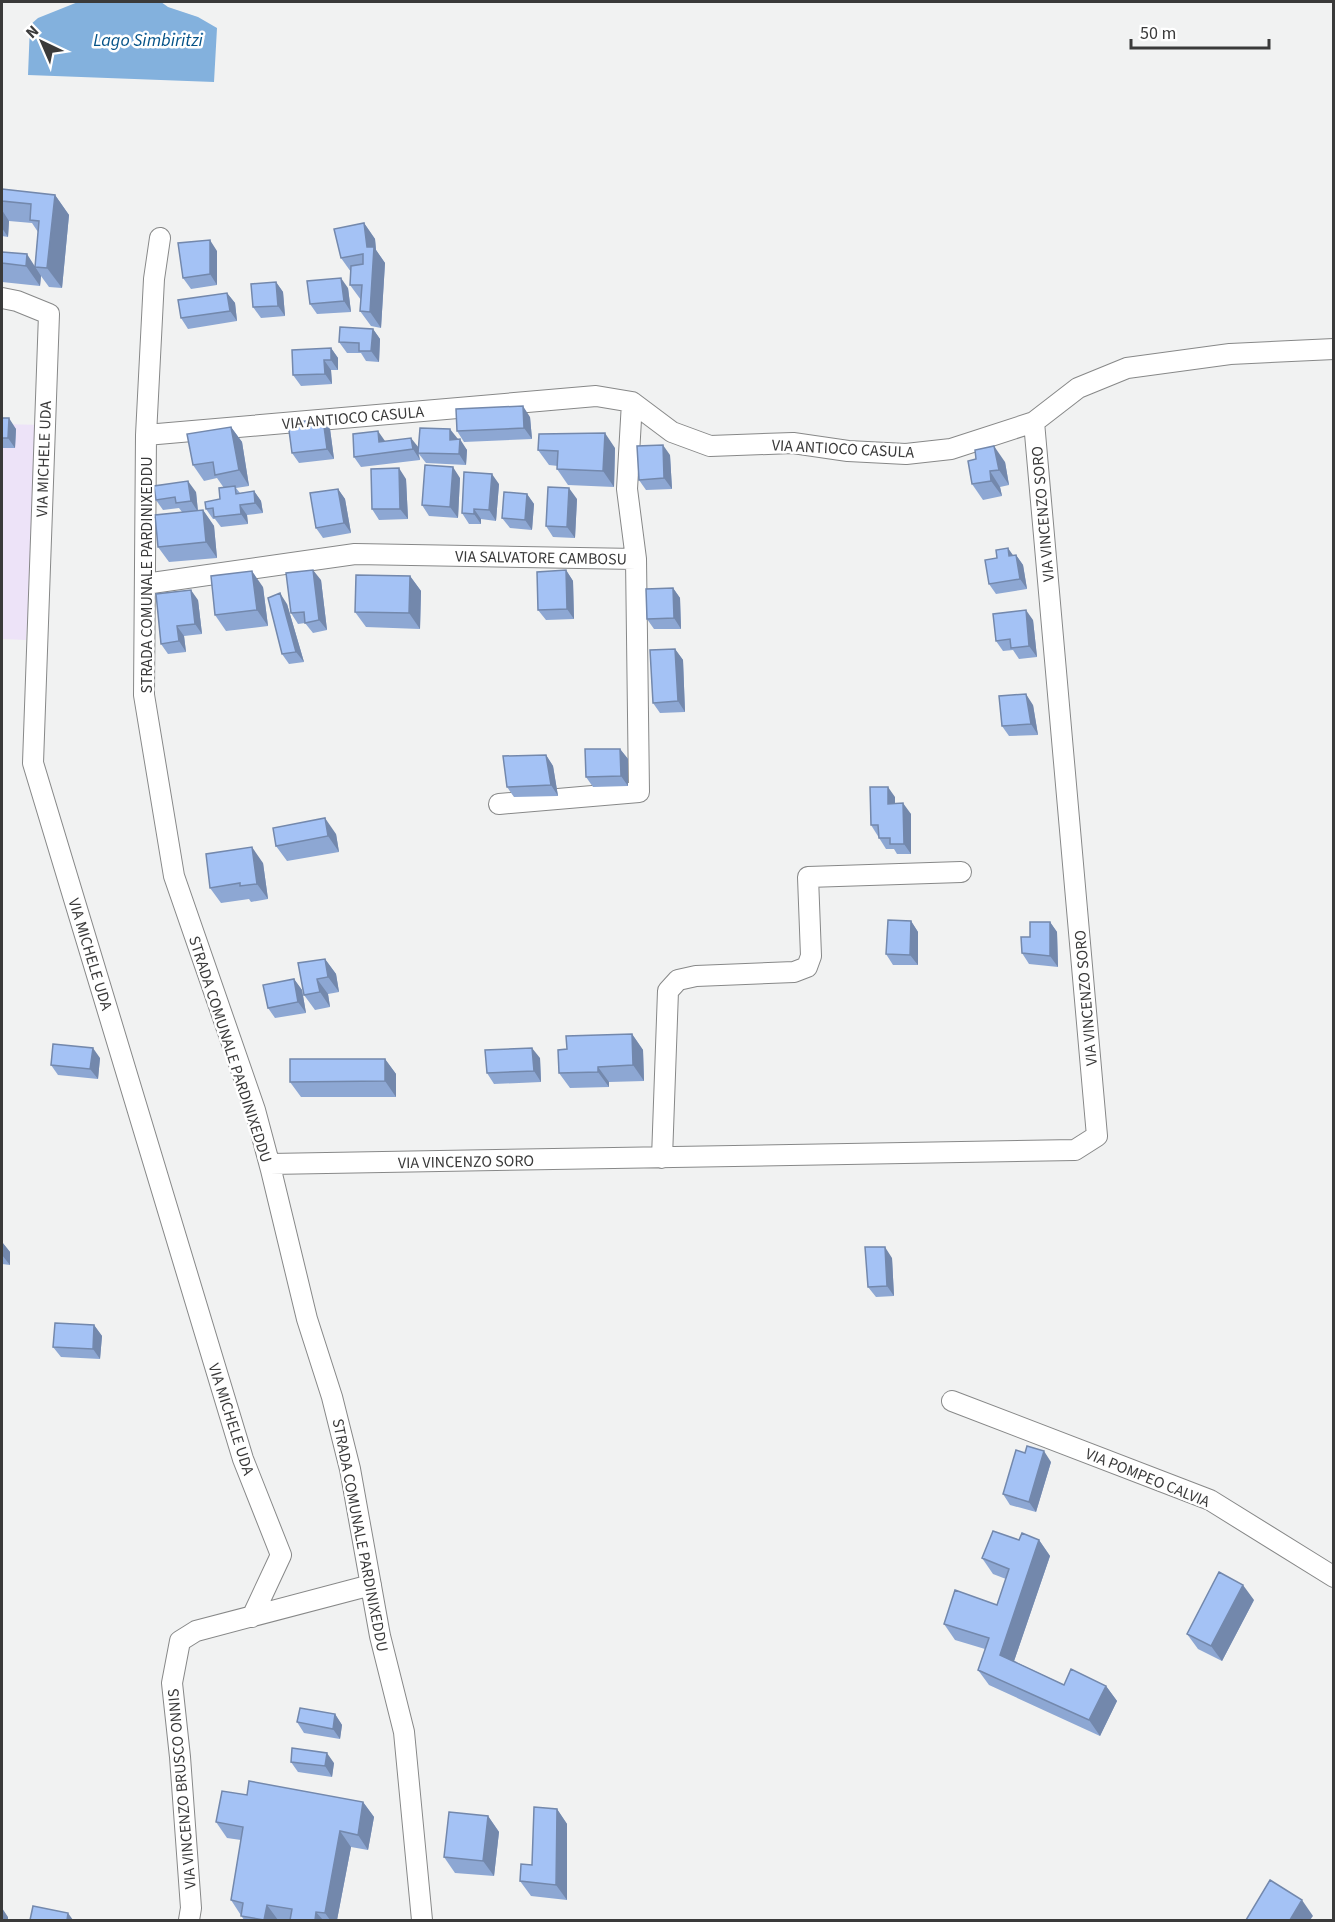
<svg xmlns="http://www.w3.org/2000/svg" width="1335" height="1922" font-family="'Source Sans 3',sans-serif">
	<rect width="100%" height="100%" fill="#f1f2f2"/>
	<path fill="#ede3f8" d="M2 424 42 425 26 640 2 639Z"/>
	<path fill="#83b1dd" d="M78 2H161L168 7 198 17 217 28 214 82 28 75 30 25 38 18Z"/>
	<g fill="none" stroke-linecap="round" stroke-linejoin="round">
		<g stroke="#878888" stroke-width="22">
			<path id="minor" d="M160 238 154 279 146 435 144 695 174 876 255 1110 271 1170 307 1319 332 1397 350 1469 380 1636 404 1732 422 1920
				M2 298 17 301 49 314 33 763 243 1459 281 1555 252 1617
				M632 402 672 432 710 446 793 443 848 451 906 454 951 449 1034 422 1078 388 1127 368 1230 354 1334 349
				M146 435 596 396 632 402 627 489 636 559
				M145 584 355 554 636 559 639 792 499 804
				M662 1158 668 991 678 980 696 976 794 972 807 967 811 956 808 877 961 872
				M270 1164 1075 1150 1097 1136 1034 422
				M952 1401 1210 1500 1334 1577
				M189 1920 191 1908 180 1757 172 1683 180 1641 196 1631 371 1585"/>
		</g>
		<use href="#minor" stroke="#fff" stroke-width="20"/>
	</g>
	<path fill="#8da7d3" d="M2 189 55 195 69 215 62 288 49 287 41 276 40 286 2 282V252L35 266 38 232 32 223 9 221 8 237 2 236Z
		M364 223 375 239 376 250 385 263 381 328 371 326 360 311 361 300 350 285 351 272 341 258Z
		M217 251V285L191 289 183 278Z
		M276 282 283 292 285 316 261 318 253 307Z
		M348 288 351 312 317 314 310 304Z
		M227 293 235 303 237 321 188 329 181 318Z
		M373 329 380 339 379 362 366 361 361 353H347L339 342Z
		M331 348 338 358V370H331L332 384 301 386 293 375Z
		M530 417 532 439 464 442 457 431Z
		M2 418 16 429 15 448H2Z
		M231 427 242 442 249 486 236 488 240 493 254 491 261 501 263 513 247 515 248 524 221 527 215 519H213L206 509 220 499 224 488 217 478 204 481 193 465Z
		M330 429 334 459 299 463 292 453Z
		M458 440 467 450 466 465 426 463 419 454 420 460 361 467 354 457 385 441 418 448Z
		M615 448 614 487 568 485 557 469 558 466 549 465 538 450Z
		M670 455 672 489 646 490 639 480Z
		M968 461 1005 462 1009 485 1000 487 1002 496 983 500 972 484Z
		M460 478 458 518 429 516 422 505Z
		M406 479 408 519 379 520 372 509Z
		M499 484 496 521 481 519V524H469L462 513Z
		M338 489 345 499 351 533 323 538 316 528Z
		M196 492 198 511 203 510 214 526 217 558 169 562 158 547 182 512 179 508 163 510 156 500Z
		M527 494 534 504 532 530 510 528 502 518Z
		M577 499 575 538 553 537 546 526Z
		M1016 555 1023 565 1027 589 996 594 989 584 997 558Z
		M566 570 573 581 574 619 546 620 538 610Z
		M410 576 421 591 420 629 366 627 355 612Z
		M321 580 327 630 313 633 305 623 298 624 291 613Z
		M263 587 268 626 226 631 215 615Z
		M673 588 680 598 681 629H654L647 619Z
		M198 600 202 634 184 636 186 652 168 654 161 644Z
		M287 604 304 662 289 664 282 654Z
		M1033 620 1037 657 1019 659 1013 650 1003 651 996 641Z
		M675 649 683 660 685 712 660 713 653 703Z
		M1033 705 1038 735 1009 736 1002 726Z
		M620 749 628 759V786L593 787 586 777Z
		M546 755 553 766 558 796 514 797 507 787Z
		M895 797V803L911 814V854H897L894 849H886L871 825Z
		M336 834 339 852 287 861 276 846Z
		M263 863 268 899 251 902 249 899 221 903 210 888Z
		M911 921 918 932V965H893L886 954Z
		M1050 922 1057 932 1058 967 1029 964 1022 953 1030 937Z
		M325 959 336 974 339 992 328 994 330 1007 315 1010 304 995Z
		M294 979 302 990 306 1013 275 1018 268 1008Z
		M632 1034 643 1050 644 1081 609 1082V1087L570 1088 559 1073 567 1049Z
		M100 1058 98 1079 58 1075 51 1065Z
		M540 1058 541 1082 494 1084 487 1073Z
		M385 1059 396 1074V1097H301L290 1082Z
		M2 1242 10 1252V1265L2 1264Z
		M892 1258 894 1296 876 1297 868 1287Z
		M94 1325 102 1336 100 1359 61 1357 53 1347Z
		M1051 1462 1036 1512 1010 1505 1003 1494Z
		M1019 1540H1039L1050 1556 1014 1661 1064 1685 1106 1686 1117 1701 1100 1736 989 1685 978 1670 985 1649 955 1640 944 1624 997 1605 1006 1579 993 1574 982 1558Z
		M1254 1600 1222 1661 1198 1649 1187 1634Z
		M335 1714 342 1725 340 1739 304 1733 297 1722Z
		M291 1762 334 1763 332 1777 298 1772Z
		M247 1795 363 1802 374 1817 368 1850 351 1847 337 1920H244L231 1900 241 1840 227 1838 216 1822Z
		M557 1809 567 1824V1900L531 1896 520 1881 532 1865Z
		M488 1816 499 1832 494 1876 455 1873 444 1857Z"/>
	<path fill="#7388ac" d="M55 195 69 215 62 288 47 268Z
		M2 210 9 221 8 237 2 228Z
		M364 223 375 239 376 250 385 263 381 328 370 312 367 247Z
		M210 240 217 251V285L210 274Z
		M27 254 41 276 40 286 26 266Z
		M341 278 348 288 351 312 344 301Z
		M276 282 283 292 285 316 278 306Z
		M227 293 235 303 237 321 230 311Z
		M373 329 380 339 379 362 371 351Z
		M331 348 338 358V370L331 360Z
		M324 360 331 370 332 384 325 374Z
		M523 406 530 417 532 439 524 428Z
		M9 418 16 429 15 448 8 438Z
		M323 419 330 429 334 459 327 449Z
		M231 427 242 442 249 486 239 470Z
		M450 429 458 439 450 440Z
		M378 431 385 441 379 442Z
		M605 433 615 448 614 487 603 471Z
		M411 438 419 448 418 453 420 460 413 449Z
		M460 439 467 450 466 465 459 454Z
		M663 445 670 455 672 489 664 478Z
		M994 446 1005 462 1009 485 999 470Z
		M453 467 460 478 458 518 450 507Z
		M399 468 406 479 408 519 400 509Z
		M990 471 1000 487 1002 496 991 481Z
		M492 474 499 484 496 521 489 510Z
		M188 481 196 492 198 512 191 501Z
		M569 488 577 499 575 538 567 527Z
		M338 489 345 499 351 533 344 523Z
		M254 491 261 501 263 513 255 503Z
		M527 494 534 504 532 530 525 520Z
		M240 505 247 515 248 524 241 514Z
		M474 509 481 519V524L474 514Z
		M203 510 214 526 217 558 206 542Z
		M1008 548 1015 558 1009 556Z
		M1016 555 1023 565 1027 589 1020 579Z
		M313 570 321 580 327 630 319 620Z
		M566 570 573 581 574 619 567 609Z
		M252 571 263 587 268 626 257 610Z
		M410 576 421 591 420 629 409 613Z
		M673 588 680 598 681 629 674 618Z
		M191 590 198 600 202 634 195 624Z
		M280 593 287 604 304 662 296 652Z
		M1026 610 1033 620 1037 657 1029 646Z
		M177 626 184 636 186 652 179 641Z
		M675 649 683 660 685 712 678 701Z
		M1026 694 1033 705 1038 735 1031 724Z
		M620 749 628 759V786L621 776Z
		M546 755 553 766 558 796 551 785Z
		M888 787 895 797V814L888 804Z
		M903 803 911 814V854L904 844Z
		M325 818 336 834 339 852 328 836Z
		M252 847 263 863 268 899 257 884Z
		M911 921 918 932V965L910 955Z
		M1050 922 1057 932 1058 967 1050 956Z
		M325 959 336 974 339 992 328 977Z
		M294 979 302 990 306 1013 298 1002Z
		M317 979 328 994 330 1007 320 992Z
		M632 1034 643 1050 644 1081 633 1065Z
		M93 1048 100 1058 98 1079 90 1069Z
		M532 1048 540 1058 541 1082 534 1071Z
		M385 1059 396 1074V1097L385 1081Z
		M598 1067 609 1082V1087L598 1072Z
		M2 1242 10 1252V1265L2 1255Z
		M885 1247 892 1258 894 1296 887 1286Z
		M94 1325 102 1336 100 1359 93 1349Z
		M1044 1451 1051 1462 1036 1512 1029 1502Z
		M1039 1540 1050 1556 1011 1670 1000 1655Z
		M1243 1585 1254 1600 1222 1661 1211 1646Z
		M1106 1686 1117 1701 1100 1736 1089 1720Z
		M335 1714 342 1725 340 1739 333 1729Z
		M327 1753 334 1763 332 1777 325 1766Z
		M363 1802 374 1817 368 1850 358 1835Z
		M557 1809 567 1824V1900L556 1885Z
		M488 1816 499 1832 494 1876 483 1861Z
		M340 1831 351 1847 337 1920H330L325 1913Z
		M1302 1900 1313 1916 1310 1920H1290Z
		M267 1905 278 1920H264Z
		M2 1908 8 1917V1920H2Z
		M316 1912 323 1920H315Z
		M68 1913 73 1920H67Z"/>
	<path fill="#a4c2f5" stroke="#7388ac" stroke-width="1.5" d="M2 189 55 195 47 268 35 267 39 221 30 220 31 204 2 201Z
		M364 223 367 247H374L370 312 360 311 362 285H350L351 266 363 264V254L341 258 334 229Z
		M210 240V274L183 278 178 243Z
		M2 252 27 254 26 266 2 263Z
		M341 278 344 301 310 304 307 281Z
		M276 282 278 306 253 307 251 284Z
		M227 293 230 311 181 318 178 300Z
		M340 327 373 329 371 351H359V343L339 342Z
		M331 348V360H324L325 374 293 375 292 350Z
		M523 406 524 428 457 431 456 409Z
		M2 418H9L8 438H2Z
		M323 419 327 449 292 453 288 423Z
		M231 427 239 470 215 475 213 462 193 465 187 434Z
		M420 428 450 429V440L460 439 459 454 418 453Z
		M378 431 379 442 411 438 413 449 354 457 353 434Z
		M605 433 603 471 557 469 558 451 538 450 539 434Z
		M663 445 664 478 639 480 637 446Z
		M994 446 999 470 990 471 991 481 972 484 968 461 976 459 975 450Z
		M425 465 453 467 450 507 422 505Z
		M399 468 400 509H372L371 469Z
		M464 472 492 474 489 510 474 509V514L462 513Z
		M188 481 191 501 176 503 175 497 156 500 154 486Z
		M235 486 236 494 254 491 255 503 240 505 241 514 214 517 213 508 206 509 205 502 220 499 219 488Z
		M548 487 569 488 567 527 546 526Z
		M338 489 344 523 316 528 310 493Z
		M504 492 527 494 525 520 502 518Z
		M203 510 206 542 158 547 155 515Z
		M1008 548 1009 556 1016 555 1020 579 989 584 985 560 997 558 996 550Z
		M313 570 319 620 305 623 304 612 291 613 286 573Z
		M566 570 567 609 538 610 537 572Z
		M252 571 257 610 215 615 211 576Z
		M356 575 410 576 409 613 355 612Z
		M673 588 674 618 647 619 646 589Z
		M191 590 195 624 177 626 179 641 161 644 156 594Z
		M280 593 296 652 282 654 268 598Z
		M1026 610 1029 646 1011 648 1010 639 996 641 993 614Z
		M675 649 678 701 653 703 650 650Z
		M1026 694 1031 724 1002 726 999 696Z
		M585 749H620L621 776 586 777Z
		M546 755 551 785 507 787 503 756Z
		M870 787H888V804L903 803 904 844H890V838H879L878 825H871Z
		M325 818 328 836 276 846 273 828Z
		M252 847 257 884 240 886V883L210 888 206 854Z
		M888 920 911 921 910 955 886 954Z
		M1030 922H1050V956L1022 953 1021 937H1030Z
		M325 959 328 977 317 979 320 992 304 995 298 963Z
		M294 979 298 1002 268 1008 263 985Z
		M632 1034 633 1065 598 1067V1072L559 1073 558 1050 567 1049 566 1036Z
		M53 1044 93 1048 90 1069 51 1065Z
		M532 1048 534 1071 487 1073 485 1050Z
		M290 1059H385V1081L290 1082Z
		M865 1247H885L887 1286 868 1287Z
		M55 1323 94 1325 93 1349 53 1347Z
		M1027 1446 1044 1451 1029 1502 1003 1494 1016 1450 1025 1453Z
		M993 1531 1019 1540 1022 1533 1039 1540 1000 1655 1064 1685 1071 1669 1106 1686 1089 1720 978 1670 989 1638 944 1624 955 1590 997 1605 1009 1569 982 1558Z
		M1219 1572 1243 1585 1211 1646 1187 1634Z
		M300 1708 335 1714 333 1729 297 1722Z
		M292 1748 327 1753 325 1766 291 1762Z
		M249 1781 363 1802 358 1835 340 1831 325 1913 316 1912 315 1920H290L292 1909 267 1905 264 1920 241 1916 243 1903 231 1900 243 1827 216 1822 222 1791 247 1795Z
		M534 1807 557 1809 556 1885 520 1881 521 1864 532 1865Z
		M449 1812 488 1816 483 1861 444 1857Z
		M1270 1880 1302 1900 1290 1920H1246Z
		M33 1906 68 1913 67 1920H30Z"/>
	<g text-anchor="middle" stroke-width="5" stroke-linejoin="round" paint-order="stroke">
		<g font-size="16" fill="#3a3a3a" stroke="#fff">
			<text transform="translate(353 417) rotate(-5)" y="6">VIA ANTIOCO CASULA</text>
			<text transform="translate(843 448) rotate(3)" y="6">VIA ANTIOCO CASULA</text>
			<text transform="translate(43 459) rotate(-88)" y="6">VIA MICHELE UDA</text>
			<text transform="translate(1042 514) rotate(-95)" y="6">VIA VINCENZO SORO</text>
			<text transform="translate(541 557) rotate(1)" y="6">VIA SALVATORE CAMBOSU</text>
			<text transform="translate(146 575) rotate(-90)" y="6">STRADA COMUNALE PARDINIXEDDU</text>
			<text transform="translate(91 954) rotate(73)" y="6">VIA MICHELE UDA</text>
			<text transform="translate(1085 998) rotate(-95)" y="6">VIA VINCENZO SORO</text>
			<text transform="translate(231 1049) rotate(72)" y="6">STRADA COMUNALE PARDINIXEDDU</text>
			<text transform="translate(466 1161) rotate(-1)" y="6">VIA VINCENZO SORO</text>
			<text transform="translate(232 1419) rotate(72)" y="6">VIA MICHELE UDA</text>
			<text transform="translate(1148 1477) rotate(22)" y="6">VIA POMPEO CALVIA</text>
			<text transform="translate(361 1535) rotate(79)" y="6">STRADA COMUNALE PARDINIXEDDU</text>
			<text transform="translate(181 1789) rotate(-95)" y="6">VIA VINCENZO BRUSCO ONNIS</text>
		</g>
		<g font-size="18" font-style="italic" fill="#055388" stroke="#fff">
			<text x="148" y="46">Lago Simbiritzi</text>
		</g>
	</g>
	<rect width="1335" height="1922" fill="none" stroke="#3a3a3a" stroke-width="6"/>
	<g transform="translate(42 42) rotate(316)" stroke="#ffffff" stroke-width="4.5" paint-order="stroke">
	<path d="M0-4.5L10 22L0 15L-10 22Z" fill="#3a3a3a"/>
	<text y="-9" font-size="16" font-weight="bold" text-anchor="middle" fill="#3a3a3a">N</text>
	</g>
	<path d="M1131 39v9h138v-9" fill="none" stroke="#3a3a3a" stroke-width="3"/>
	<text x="1140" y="39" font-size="18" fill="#3a3a3a" stroke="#ffffff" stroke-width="4.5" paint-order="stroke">50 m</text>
</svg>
